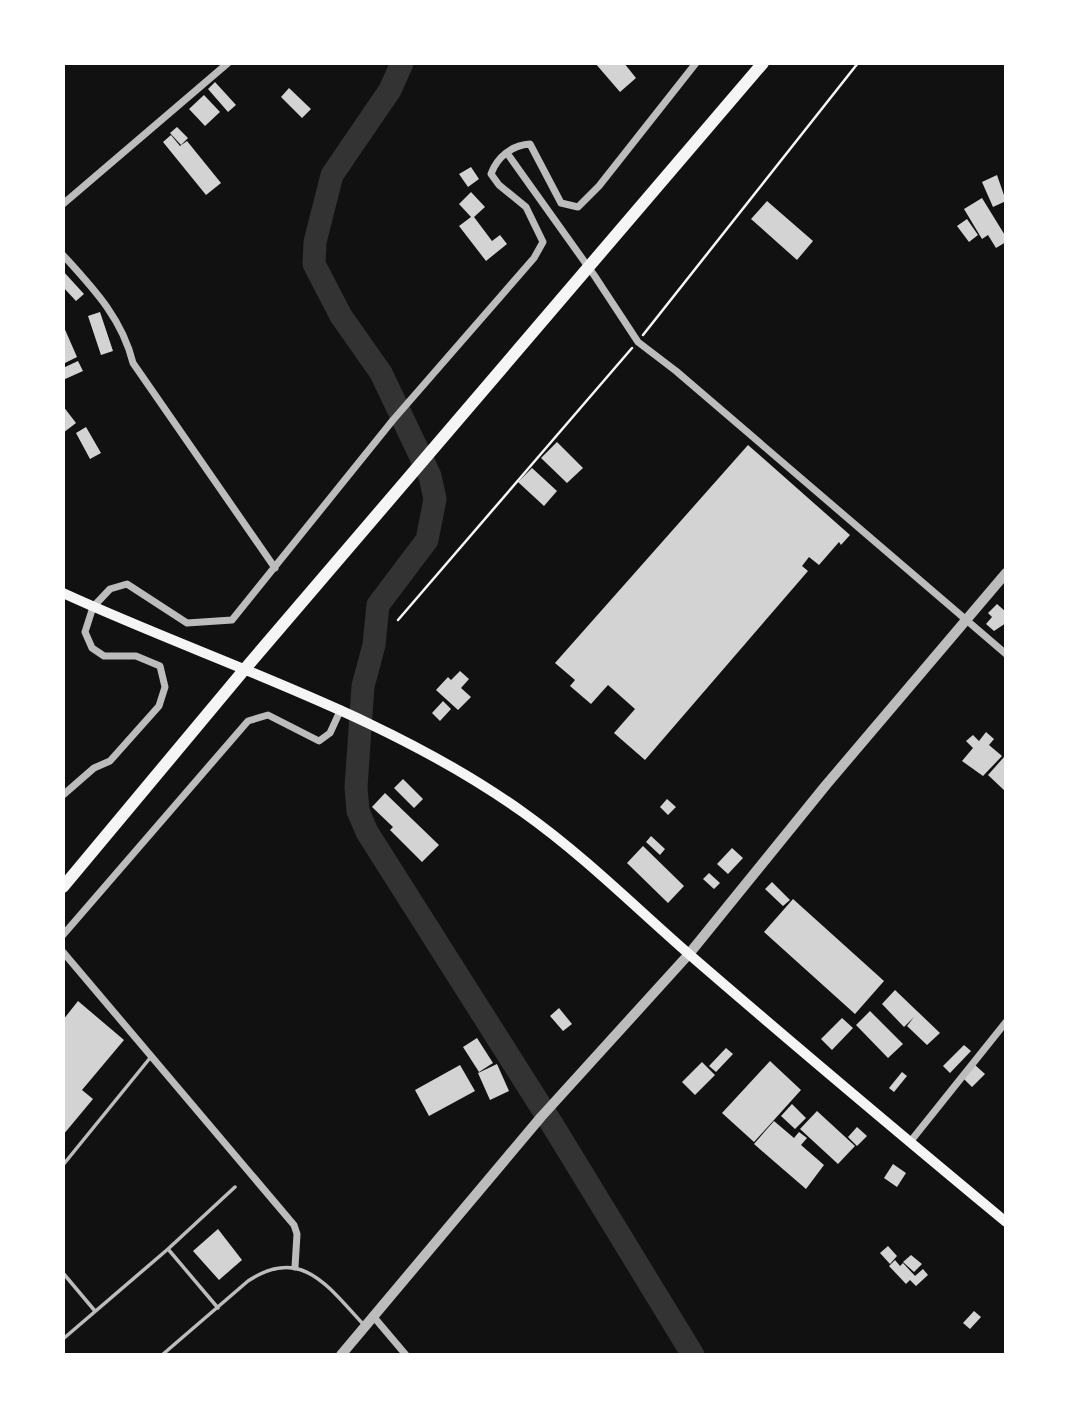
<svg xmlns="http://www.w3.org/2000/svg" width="1069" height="1418" font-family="Signika,sans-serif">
	<rect width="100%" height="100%" fill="#111"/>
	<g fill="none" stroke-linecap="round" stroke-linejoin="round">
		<path stroke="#333" stroke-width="23" d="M402 63 390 90 332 175 315 242 314 264 341 316 381 373 430 476 435 499 427 540 378 605 374 645 363 686 356 787 358 811 367 832 552 1124 693 1355"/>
	</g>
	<path fill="#d3d3d3" d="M595 63H624L636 78 620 92Z
		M215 82 236 105 228 112 208 89Z
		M289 88 311 109 302 118 281 97Z
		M204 95 220 112 205 126 189 109Z
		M177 127 188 138 181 145 170 133Z
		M171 135 180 146 187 141 221 183 206 195 163 142Z
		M471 167 479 179 468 187 459 174Z
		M997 175 1006 201 993 207 982 182Z
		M471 192 485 207 474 217 492 241 500 235 507 244 486 261 459 226 471 217 459 204Z
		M982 198 1006 237V242L996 248 988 235 982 239 964 209Z
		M767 201 813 241 797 260 751 219Z
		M967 219 978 235 969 242 957 226Z
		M63 271 84 294 76 301 63 287Z
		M100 312 113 351 101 355 88 316Z
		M63 325 77 357 63 364Z
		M78 361 83 371 63 380V368Z
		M63 406 76 423 63 433Z
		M86 427 101 453 90 459 76 433Z
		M557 442 583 468 567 483 541 458Z
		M748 445 850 535 841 545 839 542 819 565 809 557 802 566 808 571 645 760 614 733 635 709 608 685 591 704 570 686 575 680 555 663Z
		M532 468 557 491 544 506 518 482Z
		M997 604 1006 612V623L994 631 986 624 992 617 988 613Z
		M460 671 469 679 461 688 471 697 458 710 436 690 448 677 451 680Z
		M443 701 451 709 440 721 432 713Z
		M986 732 994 739 989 745 1002 756 983 776 962 761 973 748 966 741 973 735 979 741Z
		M1004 757 1006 759V792L988 775Z
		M403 779 423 799 414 808 394 788Z
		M385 793 439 845 422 862 390 830 393 827 372 807Z
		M667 799 676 807 668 815 660 807Z
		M651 836 665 849 660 855 646 842Z
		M643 846 684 886 668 903 627 863Z
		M732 848 743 858 728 874 717 864Z
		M709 873 720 883 714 889 703 879Z
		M772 882 790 900 783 906 765 889Z
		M793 899 884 981 855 1014 764 932Z
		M895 990 940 1033 927 1045 907 1026 914 1017 904 1027 882 1004Z
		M78 1001 124 1040 82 1090 93 1099 63 1135V1020Z
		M559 1008 572 1024 563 1031 550 1016Z
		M870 1011 903 1044 888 1058 856 1025Z
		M842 1018 853 1028 832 1050 821 1039Z
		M477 1038 493 1063 479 1072 463 1047Z
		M964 1045 971 1051 950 1073 943 1066Z
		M726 1048 733 1054 716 1072 709 1066Z
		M770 1061 801 1090 754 1142 722 1113Z
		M702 1062 715 1075 695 1095 682 1082Z
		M497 1064 509 1091 490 1100 478 1073Z
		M460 1065 475 1091 429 1116 415 1090Z
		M975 1065 985 1074 972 1087 963 1078Z
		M902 1072 907 1076 894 1092 889 1088Z
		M792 1104 806 1118 795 1129 781 1116Z
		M817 1111 855 1146 838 1164 800 1129Z
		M774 1121 794 1138 799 1132 807 1138 801 1145 824 1165 806 1189 754 1144Z
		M857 1127 867 1136 857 1146 848 1137Z
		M893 1164 906 1173 897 1187 884 1178Z
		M218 1229 242 1260 219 1280 193 1251Z
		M888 1246 897 1256 890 1264 880 1253Z
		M911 1255 922 1264 914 1272 903 1262Z
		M895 1260 900 1266 903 1263 915 1276 923 1269 928 1275 916 1286 910 1280 906 1284 889 1266Z
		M974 1311 981 1317 970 1329 963 1323Z"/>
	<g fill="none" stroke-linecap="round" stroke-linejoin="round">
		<path stroke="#f5f5f5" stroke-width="2.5" d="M643 335 858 63
			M398 620 632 348"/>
		<path stroke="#bcbcbc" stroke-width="3.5" d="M63 1165 150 1058
			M168 1249 235 1187
			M63 1273 95 1311
			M63 1339 168 1249 218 1308
			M162 1355 248 1281C302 1245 329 1288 363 1324"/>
		<path stroke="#bcbcbc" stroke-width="7" d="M507 153 594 275 638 342 676 371 1006 654
			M63 204 228 63
			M63 255C93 288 122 318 133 363L275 568
			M63 795 94 768 110 761 159 706 165 687 160 666 136 656H104L92 648 85 632 93 607 110 589 127 584 187 623 232 620 393 420 534 258 543 242 526 207 499 185 491 174C497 157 512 145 530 144L561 203 578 207 599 186 696 63
			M63 935 248 721 268 715 319 741 330 733 341 709
			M63 952 294 1225 297 1234 295 1267
			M910 1142 1006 1022
			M373 1316 406 1355"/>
		<path stroke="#bcbcbc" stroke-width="10" d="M341 1355 541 1117 689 954 826 785 1006 573"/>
		<path stroke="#f5f5f5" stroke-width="10" d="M63 593C218 664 384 713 524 813 583 855 635 907 690 955 794 1045 900 1134 1006 1222"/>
		<path stroke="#f5f5f5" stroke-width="12" d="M63 887 244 670 763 63"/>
	</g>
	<rect width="1069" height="1418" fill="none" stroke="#ffffff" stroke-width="130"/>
</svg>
